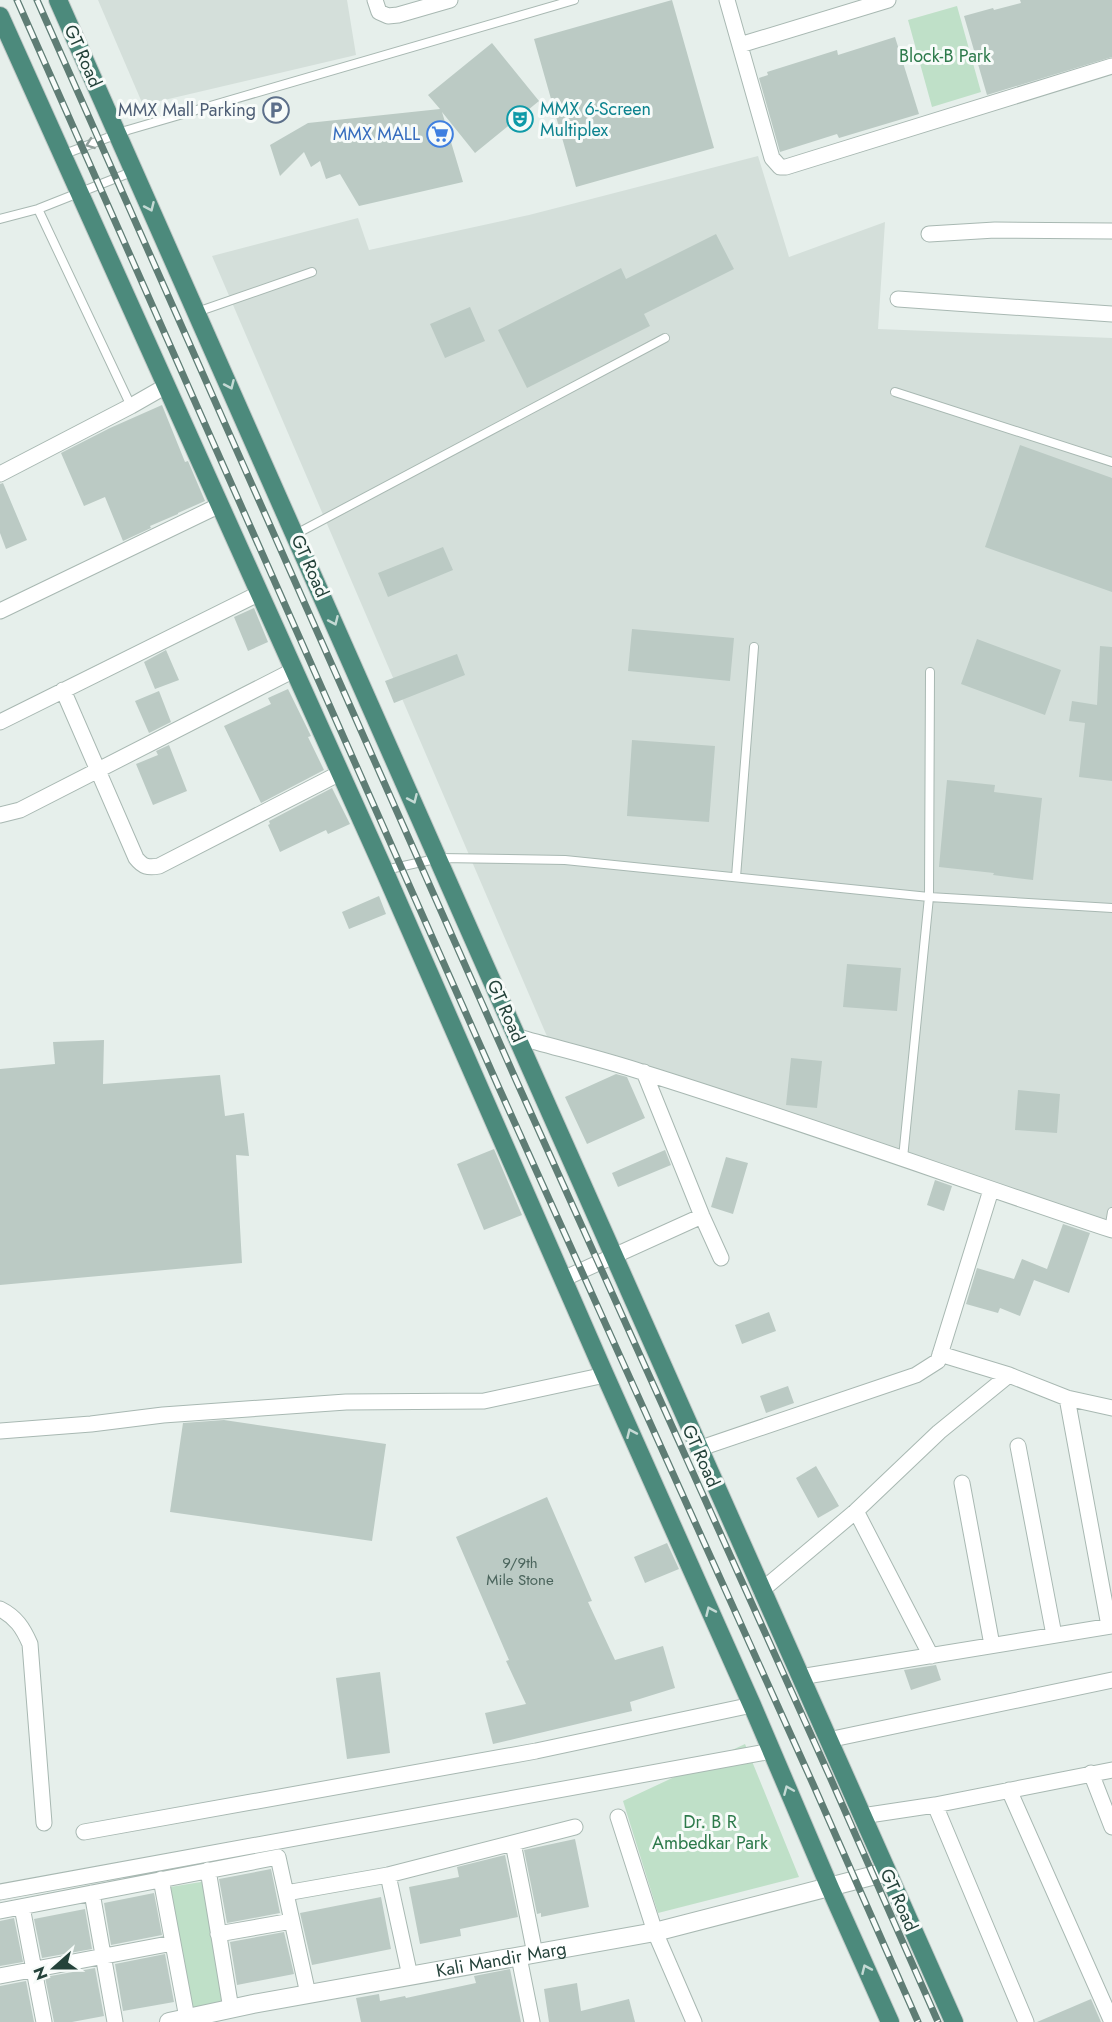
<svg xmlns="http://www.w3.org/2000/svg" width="1112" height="2022" font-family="Jost,sans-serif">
	<rect width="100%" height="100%" fill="#e6efeb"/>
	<path fill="#d4dfda" d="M98 0H347L356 55 143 105Z
		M758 156 789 257 885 222 878 329 1112 338V1235L549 1041 212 256 358 218 369 250 529 215Z"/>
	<path fill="#bfe0c8" d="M957 6 981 92 932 107 908 20Z
		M745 1744 799 1877 658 1913 623 1801Z
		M207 1881 228 2007 189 2016 164 1888Z"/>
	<path fill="#bbcac4" d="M672 0 714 148 576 187 534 39Z
		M1020 0H1112V57L987 95 964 16 993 8 994 10 1021 3Z
		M895 37 919 114 839 138 837 134 780 152 759 78 768 75 767 72 837 50 838 55Z
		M492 43 539 101 475 153 442 112 463 182 359 206 340 174 326 179 320 161 311 167 304 152 280 176 270 145 308 123 440 109 428 95Z
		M716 234 734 269 644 314 650 326 527 388 498 330 621 268 626 279Z
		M470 307 485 341 445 358 430 324Z
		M162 405 185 462 188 461 205 501 178 513V514L150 526 151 528 123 541 105 497 84 506 61 453 110 428Z
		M1020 445 1112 478V592L985 547Z
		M3 483 27 540 6 549 0 533V484Z
		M443 547 453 570 388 597 378 573Z
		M254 608 268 642 248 651 234 617Z
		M632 629 734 638 730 681 628 671Z
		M977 639 1061 670 1045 715 961 684Z
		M1100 646 1112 647V781L1079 777 1085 723 1069 721 1072 701 1097 705Z
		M166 650 179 680 155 689 144 662Z
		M457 654 465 675 394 703 385 681Z
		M288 689 311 736 308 737 324 770 261 803 224 726 271 704 268 698Z
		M159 691 171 722 149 733 135 701Z
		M632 740 715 746 709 822 627 816Z
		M169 745 187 791 153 805 136 764 158 755 156 751Z
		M947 780 995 785 994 792 1042 798 1033 880 993 875 994 873 939 867Z
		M332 788 350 824 328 834 326 830 280 852 268 825 270 824 269 821Z
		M379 896 386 914 349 929 342 912Z
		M847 964 901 968 897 1011 843 1007Z
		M104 1040 103 1084 220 1075 225 1116 244 1113 249 1156 236 1155 242 1263 0 1285V1069L55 1064 53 1042Z
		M791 1058 822 1061 817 1108 786 1105Z
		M616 1074 627 1077 645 1118 587 1144 565 1097Z
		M1018 1090 1060 1094 1057 1133 1015 1130Z
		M494 1149 522 1215 484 1230 457 1164Z
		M665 1150 671 1165 618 1187 612 1173Z
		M726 1157 748 1163 733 1214 711 1207Z
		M935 1180 952 1186 944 1211 927 1205Z
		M1063 1224 1090 1233 1069 1293 1034 1280 1020 1316 1000 1308 998 1313 966 1304 977 1268 1014 1279 1022 1259 1047 1269Z
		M769 1312 776 1331 742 1344 735 1325Z
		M788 1386 794 1403 766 1413 760 1396Z
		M224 1420 386 1444 372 1541 170 1512 183 1423Z
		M816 1466 839 1506 818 1518 796 1478Z
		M547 1497 592 1601 588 1602 615 1660 663 1646 675 1688 630 1702 632 1711 493 1744 485 1713 526 1704 506 1661 509 1660 456 1537Z
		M667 1543 679 1569 645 1583 634 1557Z
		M936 1665 941 1680 911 1690 904 1670Z
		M380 1672 390 1753 347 1759 336 1678Z
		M575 1839 589 1907 541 1917V1913L537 1914 524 1850Z
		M505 1855 518 1917 460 1929 461 1936 420 1944 409 1887 459 1877 457 1867Z
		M271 1869 280 1913 227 1923 219 1879Z
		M154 1893 162 1935 111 1945 104 1903Z
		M381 1897 391 1949 312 1965 300 1913Z
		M85 1909 92 1949 42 1958 34 1919Z
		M14 1918 23 1962 0 1966V1921Z
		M284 1932 294 1974 237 1985 230 1942Z
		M165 1954 174 2002 123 2011 115 1964Z
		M95 1968 104 2016 72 2022H54L45 1977Z
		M510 1969 521 2022H361L356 1998 379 1994 380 2001 405 1996 406 1998 476 1983 474 1976Z
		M26 1981 34 2022H0V1986Z
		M577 1983 581 2011 629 1999 635 2022H549L544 1989Z
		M1091 1999 1101 2022H1037Z"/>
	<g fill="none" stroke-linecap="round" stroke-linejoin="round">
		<g stroke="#a8b8b2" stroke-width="10">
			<path id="service" d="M62 155 128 130 574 0
				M38 209 131 406
				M0 219 38 209 134 171
				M197 312 312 272
				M895 392 1112 462
				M296 534 665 338
				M385 870 440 858 565 860 929 897 1112 908
				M736 877 754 647
				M903 1158 929 897 930 672
				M1109 1230 1112 1212"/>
		</g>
		<g stroke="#a8b8b2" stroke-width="17">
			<path id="minor" d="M375 0 379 12 388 16 398 15 450 0
				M727 0 772 158 780 167H786L1112 66
				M740 45 888 0
				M929 234 995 230 1112 231
				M898 299 1112 314
				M0 474 131 406 166 386
				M0 611 220 505
				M63 690 136 858C143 867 148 868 159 866L340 773
				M0 722 260 593
				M0 815 20 810 294 670
				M518 1037C560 1049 603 1059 645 1073 802 1122 956 1178 1112 1230
				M644 1072 702 1216 721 1258
				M563 1279 702 1216
				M940 1354 1009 1375 1067 1398 1112 1408
				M1067 1398 1109 1626
				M0 1431 91 1424 163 1415 346 1402 484 1401 605 1375
				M1018 1446 1054 1635
				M698 1449 916 1375 938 1361 991 1190
				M962 1483 992 1645
				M856 1511 931 1656
				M761 1591 856 1511 939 1432 1009 1375
				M0 1609C16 1617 23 1628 30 1644L44 1823
				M800 1677 1112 1626
				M828 1740 1112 1680
				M1091 1773 1112 1827
				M1009 1790 1112 2022
				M862 1816 935 1805
				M618 1817 655 1932 694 2022
				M84 1832 536 1751 752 1705
				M513 1843 535 1954
				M208 1870 231 2009
				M388 1875 410 1976
				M161 1879 187 2018
				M0 1892 772 1751
				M92 1893 115 2022
				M286 1893 388 1875 575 1827
				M22 1907 44 2022
				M0 1911 278 1857 308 1994
				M218 1934 292 1921
				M519 1957 532 2022
				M0 1976 173 1943
				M1026 2022 935 1805 1112 1770"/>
		</g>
		<g stroke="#a8b8b2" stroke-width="20">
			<g id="tertiary">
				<path id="s1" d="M169 2022 253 2004 655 1932 887 1872"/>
			</g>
		</g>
		<g stroke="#c2cac8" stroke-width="20">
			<path id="trunk" d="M58 0C358 673 652 1350 954 2022
				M0 16 384 870 605 1375 752 1705 830 1888 890 2022"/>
		</g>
		<use href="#service" stroke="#fff" stroke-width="8"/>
		<use href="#minor" stroke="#fff" stroke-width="15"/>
		<use href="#tertiary" stroke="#fff" stroke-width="18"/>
		<use href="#trunk" stroke="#4c8a7c" stroke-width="18"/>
		<g stroke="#5f7d75" stroke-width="7">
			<path id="rail" d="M17 0 499 1088 813 1784 918 2022
				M37 0 516 1080 830 1777 938 2022"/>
		</g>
		<use href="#rail" stroke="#f7fbf9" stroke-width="4.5" stroke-dasharray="14" stroke-linecap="butt"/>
	</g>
	<defs><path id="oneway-chevron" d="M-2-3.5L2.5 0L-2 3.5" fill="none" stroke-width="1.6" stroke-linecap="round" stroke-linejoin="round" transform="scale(1.5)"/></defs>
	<use stroke="#92a09c" href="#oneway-chevron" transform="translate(90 144) rotate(160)"/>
	<g stroke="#c4d9d4">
		<use href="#oneway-chevron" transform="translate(150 207) rotate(66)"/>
		<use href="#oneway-chevron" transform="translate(230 385) rotate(66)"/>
		<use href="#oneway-chevron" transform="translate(334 621) rotate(66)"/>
		<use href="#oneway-chevron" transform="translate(413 799) rotate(66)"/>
		<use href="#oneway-chevron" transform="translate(631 1433) rotate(-114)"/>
		<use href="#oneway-chevron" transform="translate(710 1611) rotate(-114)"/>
		<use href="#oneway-chevron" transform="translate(788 1790) rotate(-113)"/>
		<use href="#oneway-chevron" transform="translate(866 1969) rotate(-114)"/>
	</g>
	<defs>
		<g id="parking-ring" transform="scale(1.35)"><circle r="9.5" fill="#f7fbf9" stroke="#5c6f8a" stroke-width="1.5"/><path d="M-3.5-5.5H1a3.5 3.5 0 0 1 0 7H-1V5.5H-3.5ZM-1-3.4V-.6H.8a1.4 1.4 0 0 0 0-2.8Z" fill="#5c6f8a"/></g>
		<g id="theatre-ring" transform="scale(1.35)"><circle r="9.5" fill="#f7fbf9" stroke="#0f9aa8" stroke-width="1.5"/><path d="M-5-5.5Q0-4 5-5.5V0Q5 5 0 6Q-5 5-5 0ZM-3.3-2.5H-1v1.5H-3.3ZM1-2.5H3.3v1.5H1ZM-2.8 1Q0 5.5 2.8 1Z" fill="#0f9aa8"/></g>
		<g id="supermarket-ring" transform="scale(1.35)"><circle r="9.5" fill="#f7fbf9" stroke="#3f7fe0" stroke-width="1.5"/><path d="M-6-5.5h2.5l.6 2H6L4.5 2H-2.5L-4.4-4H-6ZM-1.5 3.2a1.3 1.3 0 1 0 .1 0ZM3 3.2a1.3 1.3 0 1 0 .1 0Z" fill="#3f7fe0"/></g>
	</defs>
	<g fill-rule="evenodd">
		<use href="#parking-ring" x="276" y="110"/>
		<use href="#theatre-ring" x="520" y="119"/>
		<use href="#supermarket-ring" x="440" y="134"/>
	</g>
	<g text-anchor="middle" stroke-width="6" stroke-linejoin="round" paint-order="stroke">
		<g font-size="15" fill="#4a645c">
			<text x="520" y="1568">9/9th<tspan x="520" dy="17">Mile Stone</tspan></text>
		</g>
		<g font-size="18" fill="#24423a" stroke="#f7fbf9">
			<text transform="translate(83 56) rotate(66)" y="6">GT Road</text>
			<text transform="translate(310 566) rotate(66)" y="6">GT Road</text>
			<text transform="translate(506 1011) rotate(66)" y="6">GT Road</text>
			<text transform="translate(701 1456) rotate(66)" y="6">GT Road</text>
			<text transform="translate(899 1900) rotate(66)" y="6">GT Road</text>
			<text dy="6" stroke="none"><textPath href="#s1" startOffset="338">Kali Mandir Marg</textPath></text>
		</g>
		<g font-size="18" fill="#2d7a4b" stroke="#f7fbf9">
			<text x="945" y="62">Block-B Park</text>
			<text x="710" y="1828">Dr. B R<tspan x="710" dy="21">Ambedkar Park</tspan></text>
		</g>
		<g font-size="18" fill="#0d838f" stroke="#f7fbf9" text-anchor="start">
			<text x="540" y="115">MMX 6-Screen<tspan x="540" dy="21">Multiplex</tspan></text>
		</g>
		<g font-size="18" fill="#4e5e75" stroke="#f7fbf9" text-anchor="end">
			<text x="256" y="116">MMX Mall Parking</text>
		</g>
		<g font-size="18" fill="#366cbe" stroke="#f7fbf9" text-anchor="end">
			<text x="420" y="140">MMX MALL</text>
		</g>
	</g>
	<g transform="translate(54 1968) rotate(249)" stroke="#f7fbf9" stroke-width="4.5" paint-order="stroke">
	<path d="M0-4.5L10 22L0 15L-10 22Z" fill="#24423a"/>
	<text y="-9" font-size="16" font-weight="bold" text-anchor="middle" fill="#24423a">N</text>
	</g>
</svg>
